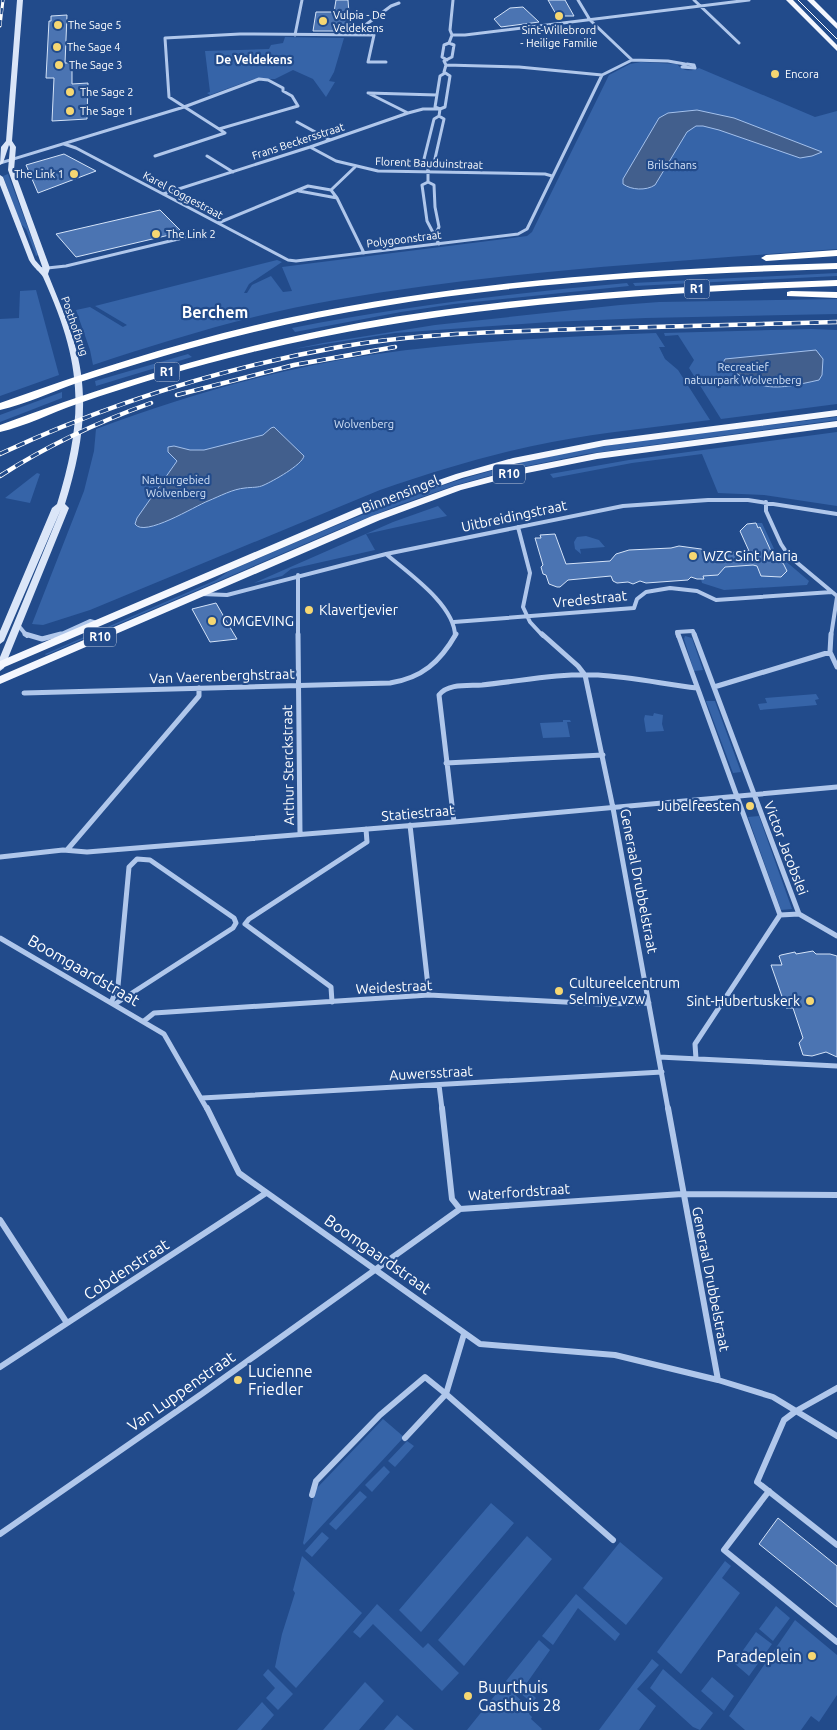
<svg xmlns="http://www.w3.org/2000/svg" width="837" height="1730" font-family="Ubuntu,sans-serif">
	<rect width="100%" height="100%" fill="#224b8b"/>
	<path fill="#3664a8" d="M285 37 344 38 334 72 329 81 335 82 326 97 313 79 293 70 275 79H254L210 95 207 93 210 92 205 51 269 49 271 45 283 43Z
		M641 62 677 64C682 71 691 72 699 68L815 117 837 111V249C669 262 500 271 335 300 252 314 172 339 93 365L90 350 76 310 90 307 123 327 127 325 95 306 277 260 282 262 249 284 244 293H247L252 285 271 276 283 292 292 291 282 267 527 236 532 232 609 75 630 64Z
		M8 174 38 255 36 256 26 229 20 223 3 176Z
		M837 273V276L635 286 633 283Z
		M627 283 629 286 454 304 401 312 295 332 292 328C403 306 514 293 627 283Z
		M36 290 59 375 0 396V319L19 318 20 291Z
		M837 299V314L646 318 550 322 395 333 294 349 323 343 435 325 620 305 659 302Z
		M811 329 837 330V404L721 419 689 368 694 360 678 335 665 336 664 333Z
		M656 333 665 347H659L665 359 678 370 710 420C657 427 604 432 552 442 493 453 436 471 380 490L90 610 43 625 32 624 84 491 94 451 96 429C185 396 276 369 370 355 465 341 560 337 656 333Z
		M188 354 192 357 96 386 95 381Z
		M62 392V398L0 422V415Z
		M837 417V420L586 454 518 468 456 485 399 505 335 531 46 655 45 654 216 580 229 571C318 533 407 493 501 468 610 439 725 431 837 417Z
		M837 432V506L764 495 718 493 702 454 632 463 553 478 550 474 629 460Z
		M37 473 40 474 30 503 5 498Z
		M438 506 447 516 366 534 375 550 291 569 282 576 254 583 393 522Z
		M756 523H762L776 553 809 581 807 585 724 590 702 583 701 579 704 577 703 575 717 568 753 565 757 566 761 575H772L774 577H781L780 574 787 572 783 563 775 560 760 528 758 527Z
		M586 536 599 540 605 547 580 549 581 554 575 549 574 542 577 537Z
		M685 636 692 638 703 670 694 671 684 639Z
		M816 694 819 699 815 700 817 705 760 710 758 704 767 703 765 698Z
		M706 701H715L741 772 733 773Z
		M654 713 663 715 662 724 664 731 646 732 644 719 645 715 653 716Z
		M563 720H570L571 722H567L570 737 543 738 540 723 563 722Z
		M759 816 792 909 781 910 748 817Z
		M383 1419 404 1437 304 1545 303 1543 315 1490Z
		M407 1441 414 1446 395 1467 388 1461Z
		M384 1466 390 1472 372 1492 365 1485Z
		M360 1491 367 1497 336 1530 329 1524Z
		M491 1503 514 1523 421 1632 399 1610Z
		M322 1532 329 1538 312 1557 305 1551Z
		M527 1536 552 1559 464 1666 438 1640Z
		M620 1542 663 1578 626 1625 583 1588Z
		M302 1556 362 1613 296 1688 275 1667 282 1634 295 1593 293 1590Z
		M725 1561 731 1566 722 1578 740 1593 681 1674 657 1652Z
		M576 1594 620 1634 615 1641 578 1608 553 1645 542 1636Z
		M377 1604 423 1648 428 1643 459 1673 442 1691 373 1624 360 1638 353 1632Z
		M776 1606 790 1618 773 1641 759 1629Z
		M795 1620 837 1655V1695L819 1722 811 1716 801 1730H745L729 1716Z
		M756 1632 772 1644 749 1676 734 1663Z
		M539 1640 550 1650 524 1687 536 1698 532 1703 506 1681Z
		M652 1659 659 1665 637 1689 656 1706 639 1730H599Z
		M268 1669 293 1694 278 1710 266 1698 275 1688 263 1675Z
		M663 1669 713 1713 700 1730 693 1727 650 1688Z
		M712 1677 734 1696 724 1711 701 1691Z
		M365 1682 384 1701 359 1730H323Z
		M504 1684 531 1710 529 1714 532 1717 531 1719 542 1729 541 1730H467Z
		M262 1702 274 1715 261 1730H237Z
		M397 1715 414 1730H384Z"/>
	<path fill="#425f8d" stroke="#a4c1ec" d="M697 110 734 118 822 152 812 156 800 158 719 130 703 126H696L687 132 655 185C646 191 631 190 623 184V179L659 118 668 113Z
		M816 350 823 359 822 375 819 380C775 390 759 393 723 363L725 359Z
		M274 427 304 456C302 465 273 481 264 485 258 488 252 487 245 488 233 489 220 496 208 501 195 506 144 538 135 524L137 518 177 461 168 452V447L174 446 190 450H204L263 435 271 428Z"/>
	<path fill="#4b74b2" stroke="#d4e3f8" d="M336 0H348L350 26 343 31H313L316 12H334Z
		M548 0H565L574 16H557Z
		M523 7 539 22 501 27 494 19 510 8Z
		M67 15 65 63H72V84L88 83 87 119 52 121 54 78H46L49 21H51V16Z
		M64 154 96 171 38 193 26 165Z
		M160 210 182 232 76 257 56 234Z
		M756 523 758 528 760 527 775 560 783 563 787 571 781 577 761 576 757 566 753 565 725 567 718 575 703 576 704 579H697L691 577 688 580 646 583 640 581 633 584 628 582 617 583 613 581 611 576 568 580 560 587H557L549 584 546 575 543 574 541 567 543 565 535 538H541L540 535 555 534 566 564 610 561 616 554 629 550 671 548 679 546 701 549 712 554 749 551 740 531 747 524Z
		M216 603 231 629 237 639 210 642 192 609Z
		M813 951 816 954H830L837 956V1057L826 1052 812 1056 803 1055 799 1043 803 1038 793 1008H786L771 965H782L779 956 781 955 795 952 796 954Z
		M778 1518 837 1566V1607L759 1544Z"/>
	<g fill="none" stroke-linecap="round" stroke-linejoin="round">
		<path stroke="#b0c7eb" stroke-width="3" d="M578 0 590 20 632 60
			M694 0 739 43
			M295 35 302 0
			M356 35V32L391 6 399 3
			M452 35H465L749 0
			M452 35 450 30 453 0
			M447 60 442 57 444 45 449 43 452 35
			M687 64 694 65 695 68 682 67Z
			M446 65 519 67 602 75
			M368 93 437 95
			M370 94 408 113
			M440 109 445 107 450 76 444 72 446 65 444 61 452 57 454 45 449 43
			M297 122 330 140
			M219 129 169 97 165 38 240 34 374 35 368 62H386
			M64 144 76 148 288 260 296 261 518 234 527 229 602 75 632 60 668 61 685 64
			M310 147 336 161 378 171 545 174 552 176
			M207 156 233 172
			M0 163 184 107 259 79 268 80 283 88V91L292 96 298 106 219 129 225 133 155 156
			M428 165 434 163 444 119 439 116 440 109 435 107 440 76 445 73
			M428 182V165L423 163 434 119 439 116
			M428 182 422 185 427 221 439 244
			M428 182 434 185 435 207 439 227 435 235
			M331 190 337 198 364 253
			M331 190 355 167
			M299 191 337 198
			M163 194 310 147 408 113 423 109H440
			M218 223 308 186 331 190
			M38 269 66 266 191 236"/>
		<path stroke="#b0c7eb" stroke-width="4" d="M766 502V511L781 544 789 556 837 596
			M518 527 530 573 523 607 530 622 543 636
			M386 554C408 573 455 605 455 636
			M298 575V636
			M201 594 227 595 386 554 623 506 708 500H748L837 514
			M454 622 634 608 637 599 646 592 670 588 697 591 716 600 832 592
			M18 625 27 636
			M57 636 90 621 97 623
			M678 636 677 632 693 631 695 636
			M831 636 837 597"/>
		<path stroke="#b0c7eb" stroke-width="5" d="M25 634 42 639 61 634
			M298 634 300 834
			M542 634 578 666 585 675 613 808 668 1109
			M678 634 780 915
			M694 634 799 914
			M831 634 830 652 837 667
			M714 687 830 652
			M24 693 390 683C422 678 440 662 456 634
			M446 763 603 755
			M454 822 439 695C448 683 469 686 482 685 521 681 559 673 598 675 631 677 664 684 697 688
			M410 825 429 995
			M67 850 199 696V688
			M0 857 63 850 87 852 454 822 837 787
			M799 914 837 936
			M780 915 799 914
			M0 938 164 1034 207 1109
			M332 1002 331 987 245 924 249 919 367 842 366 829
			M111 1003 118 986 129 867 137 859 150 860 234 918 236 923 233 928 115 1004
			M144 1021 154 1013 429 995 602 1004 649 1003
			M659 1057 837 1066
			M696 1059 695 1044 780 915
			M439 1085 442 1109
			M202 1098 662 1072"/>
		<path stroke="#b0c7eb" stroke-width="6" d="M207 1108 239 1173 480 1344 615 1355 718 1380 773 1397 837 1436
			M442 1108 452 1199 460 1209
			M668 1108 718 1380
			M0 1220 67 1323
			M0 1367 266 1193
			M837 1388 796 1411 784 1420 757 1482 837 1545
			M405 1438 446 1394 613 1540
			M769 1491 724 1550 837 1642
			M312 1495 316 1481 380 1415 425 1377 446 1394 464 1334
			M0 1534 203 1393 460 1209 682 1194 837 1195"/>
		<path fill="#dbe6f8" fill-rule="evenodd" d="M17 0H23L12 141 16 147 14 170 50 268 48 274C57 297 67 319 74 342 91 398 82 450 65 504L69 508 4 668 0 671V657L61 509 4 641 0 644V631L52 508 57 504C85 414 82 363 43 277 40 272 33 267 29 260L0 185V175L3 177 35 260 43 269 8 170 10 147 9 145 3 163 0 165 1 147 6 141Z"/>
		<path fill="#f4f7fe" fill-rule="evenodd" d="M786 0H793L837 45V51Z
			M807 0H814L837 23V29Z
			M837 410V416L604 446 514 464 462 478 366 512 0 669V661L358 508 456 474 513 458 604 440Z
			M837 421V427L597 459 522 474 461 490 380 520 0 684V676L372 516 455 486 521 468 597 453Z"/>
		<path fill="#fff" fill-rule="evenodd" d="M837 250V256L766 261 761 258 766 255Z
			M837 263V269C642 275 444 286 254 332 194 346 135 364 77 383 51 392 26 404 0 410V403C95 369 192 338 292 317 471 280 654 268 837 263Z
			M837 280V286C641 293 445 306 253 352 194 366 135 384 77 404 51 413 26 426 0 432V425C117 381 236 346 359 323 517 295 677 286 837 280Z
			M791 291 837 292V298L787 296V292Z"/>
		<path stroke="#fff" stroke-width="1" d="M798 0 837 39"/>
		<g stroke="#fff" stroke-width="3">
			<path id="rail-far1" d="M0 26 3 0"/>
		</g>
		<g stroke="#fff" stroke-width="4.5">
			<path id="rail" d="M177 395 294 365 395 347
				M0 454C107 404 223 368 339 347 418 333 499 332 579 329 665 327 751 324 837 322
				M0 476C48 445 98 422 151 403"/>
		</g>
		<use href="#rail-far1" stroke="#224b8b" stroke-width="2" stroke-dasharray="6" stroke-linecap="butt"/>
		<use href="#rail" stroke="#224b8b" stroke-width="3" stroke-dasharray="9" stroke-linecap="butt"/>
	</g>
	<g fill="#f6d772" stroke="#224b8b" stroke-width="2">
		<circle cx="559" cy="16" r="5"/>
		<circle cx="323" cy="21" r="5"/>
		<circle cx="58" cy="25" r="5"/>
		<circle cx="57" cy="47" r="5"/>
		<circle cx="59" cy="65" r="5"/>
		<circle cx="775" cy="74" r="5"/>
		<circle cx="70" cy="92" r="5"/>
		<circle cx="70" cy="111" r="5"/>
		<circle cx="74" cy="174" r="5"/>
		<circle cx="156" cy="234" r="5"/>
		<circle cx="693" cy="556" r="5"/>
		<circle cx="309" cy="610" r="5"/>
		<circle cx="212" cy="621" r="5"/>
		<circle cx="750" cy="806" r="5"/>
		<circle cx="559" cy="991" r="5"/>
		<circle cx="810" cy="1001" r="5"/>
		<circle cx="238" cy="1380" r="5"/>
		<circle cx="812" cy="1656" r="5"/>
		<circle cx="468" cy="1696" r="5"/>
	</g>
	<g text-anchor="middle" stroke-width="4.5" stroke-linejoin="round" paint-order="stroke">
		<g font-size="11" fill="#fff" stroke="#224b8b" text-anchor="start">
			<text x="333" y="19">Vulpia - De<tspan x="333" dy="13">Veldekens</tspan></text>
			<text x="68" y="29">The Sage 5</text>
			<text x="559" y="34" text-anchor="middle">Sint-Willebrord<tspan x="559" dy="13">- Heilige Familie</tspan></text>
			<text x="67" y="51">The Sage 4</text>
			<text x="69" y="69">The Sage 3</text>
			<text x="785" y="78">Encora</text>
			<text x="80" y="96">The Sage 2</text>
			<text x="80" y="115">The Sage 1</text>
			<text x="64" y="178" text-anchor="end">The Link 1</text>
			<text x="166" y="238">The Link 2</text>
		</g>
		<g font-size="11" fill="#fff" stroke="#224b8b">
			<text transform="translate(298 141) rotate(-18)" y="4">Frans Beckersstraat</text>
			<text transform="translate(429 163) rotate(2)" y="4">Florent Bauduinstraat</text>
			<text transform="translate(183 195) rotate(28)" y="4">Karel Coggestraat</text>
			<text transform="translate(404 239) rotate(-7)" y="4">Polygoonstraat</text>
			<text transform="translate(75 326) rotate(71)" y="4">Posthofbrug</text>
		</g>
		<g font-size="11" fill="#d4e3f8" stroke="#224b8b">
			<text x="672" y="169">Brilschans</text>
			<text x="743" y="371">Recreatief<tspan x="743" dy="13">natuurpark Wolvenberg</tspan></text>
			<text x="364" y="428">Wolvenberg</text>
			<text x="176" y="484">Natuurgebied<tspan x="176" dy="13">Wolvenberg</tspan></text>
		</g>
		<g font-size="12" font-weight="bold" fill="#fff" stroke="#224b8b">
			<text x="254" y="64">De Veldekens</text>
		</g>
		<g fill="#224b8b" stroke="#bdc9dc" stroke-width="1">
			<rect x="684.5" y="279.5" width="25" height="19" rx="4"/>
			<rect x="154.5" y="362.5" width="25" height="19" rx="4"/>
			<rect x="493" y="464.5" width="32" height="19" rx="4"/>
			<rect x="84" y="627.5" width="32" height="19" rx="4"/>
		</g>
		<g font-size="12" font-weight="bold" fill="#fff">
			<text x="697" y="293">R1</text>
			<text x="167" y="376">R1</text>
			<text x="509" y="478">R10</text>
			<text x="100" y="641">R10</text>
		</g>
		<g font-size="14" fill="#fff" stroke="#224b8b">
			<text transform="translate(400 494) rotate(-21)" y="5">Binnensingel</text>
			<text transform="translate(514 516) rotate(-12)" y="5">Uitbreidingstraat</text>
			<text transform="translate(590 599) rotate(-6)" y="5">Vredestraat</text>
			<text transform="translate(222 676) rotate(-2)" y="5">Van Vaerenberghstraat</text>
			<text transform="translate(288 765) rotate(-91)" y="5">Arthur Sterckstraat</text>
			<text transform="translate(418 813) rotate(-5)" y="5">Statiestraat</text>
			<text transform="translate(786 848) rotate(69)" y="5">Victor Jacobslei</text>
			<text transform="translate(639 881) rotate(79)" y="5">Generaal Drubbelstraat</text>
			<text transform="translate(394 987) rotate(-3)" y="5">Weidestraat</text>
			<text transform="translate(431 1073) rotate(-3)" y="5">Auwersstraat</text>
			<text transform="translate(519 1192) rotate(-4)" y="5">Waterfordstraat</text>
			<text transform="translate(711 1279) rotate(79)" y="5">Generaal Drubbelstraat</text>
		</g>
		<g font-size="14" fill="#fff" stroke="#224b8b" text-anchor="start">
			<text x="703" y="561">WZC Sint Maria</text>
			<text x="319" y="615">Klavertjevier</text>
			<text x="222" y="626">OMGEVING</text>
			<text x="740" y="811" text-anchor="end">Jubelfeesten</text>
			<text x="569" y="988">Cultureelcentrum<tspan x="569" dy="16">Selmiye vzw</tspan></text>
			<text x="800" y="1006" text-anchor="end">Sint-Hubertuskerk</text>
		</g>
		<g font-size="16" font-weight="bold" fill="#fff" stroke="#224b8b">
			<text x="215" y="318">Berchem</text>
		</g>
		<g font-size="16" fill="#fff" stroke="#224b8b">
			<text transform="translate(84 970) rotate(30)" y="6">Boomgaardstraat</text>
			<text transform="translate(378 1254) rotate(35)" y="6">Boomgaardstraat</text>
			<text transform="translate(126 1269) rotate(-33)" y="6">Cobdenstraat</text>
			<text transform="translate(181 1391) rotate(-35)" y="6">Van Luppenstraat</text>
		</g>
		<g font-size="16" fill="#fff" stroke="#224b8b" text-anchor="start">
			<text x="248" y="1377">Lucienne<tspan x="248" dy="18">Friedler</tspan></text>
			<text x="802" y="1662" text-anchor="end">Paradeplein</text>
			<text x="478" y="1693">Buurthuis<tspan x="478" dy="18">Gasthuis 28</tspan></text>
		</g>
	</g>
</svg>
